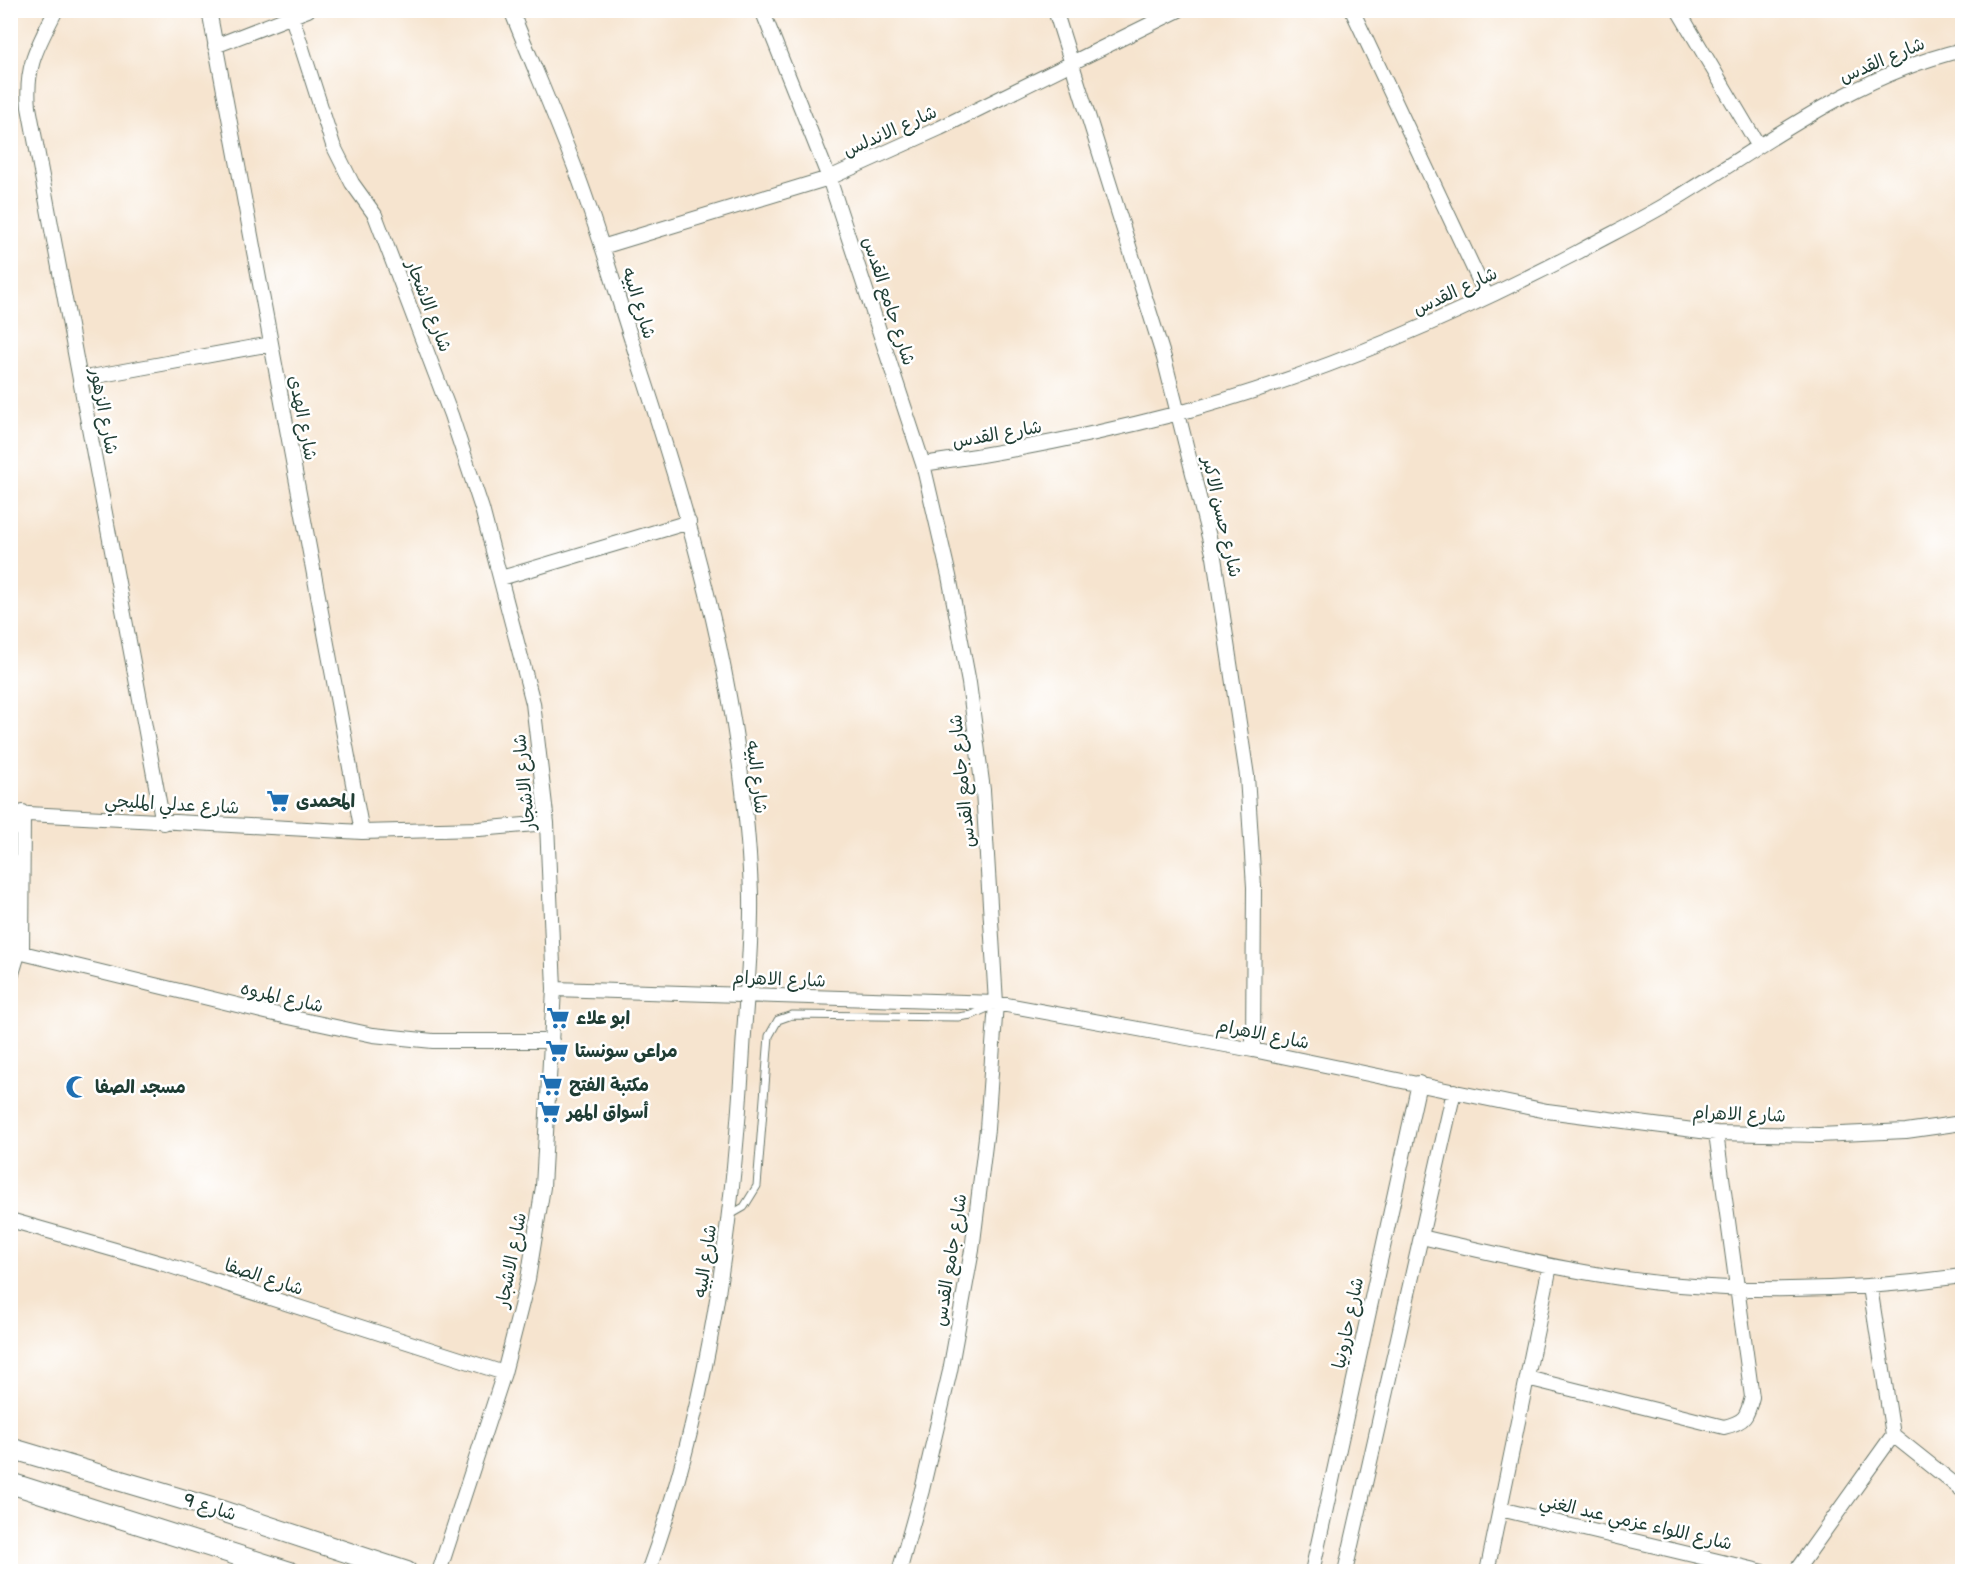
<svg xmlns="http://www.w3.org/2000/svg" width="1973" height="1582" font-family="'Balsamiq Sans','Playpen Sans Arabic',sans-serif">
	<rect width="100%" height="100%" fill="#fff"/>
	<filter id="ink" filterUnits="userSpaceOnUse"><feTurbulence type="fractalNoise" baseFrequency=".0167" numOctaves="2"/><feDisplacementMap in="SourceGraphic" scale="12" xChannelSelector="R" yChannelSelector="G"/><feConvolveMatrix kernelMatrix="1 2 1 2 8 2 1 2 1" color-interpolation-filters="sRGB"/></filter>
	<filter id="wash" filterUnits="userSpaceOnUse"><feTurbulence type="fractalNoise" baseFrequency=".008" numOctaves="4" result="noise"/><feDisplacementMap in="SourceGraphic" scale="24" xChannelSelector="R" yChannelSelector="G"/><feGaussianBlur stdDeviation="1.35" result="paint"/><feColorMatrix in="noise" values="0 0 0 0 0 0 0 0 0 0 0 0 0 0 0 0 0 1.4 0 .05"/><feComposite in="paint" operator="in"/></filter>
	<g filter="url(#wash)">
		<rect width="100%" height="100%" fill="#f6e4cf"/>
	</g>
	<g filter="url(#ink)">
		<g fill="none" stroke-linecap="round" stroke-linejoin="round">
			<g stroke="#6a776a" stroke-width="9">
				<path id="service" d="M10 992 22 953
					M730 1215 744 1207 757 1186 769 1036 778 1020 792 1015 958 1017 972 1015 992 1006"/>
			</g>
			<g stroke="#6a776a" stroke-width="16">
				<path id="minor" d="M56 10C38 46 25 65 29 107L163 823
					M209 10 362 832
					M511 10C532 63 555 115 575 168 599 231 617 296 638 360 682 493 724 634 741 775 746 814 750 856 751 896 752 946 746 998 743 1049 733 1226 709 1404 648 1572
					M762 10 829 178 923 464 949 576 969 683 983 790 996 1003 987 1129 972 1250 950 1371 922 1490 899 1572
					M1055 10 1164 358 1214 557 1247 776 1254 887 1253 1050
					M1352 10 1487 297
					M1678 10 1758 145
					M292 17 333 145 352 183 375 215 451 415 482 509 533 703 547 823 554 989 543 1187 528 1279 504 1373 439 1572
					M215 46 308 10
					M602 247 829 178 940 128 1179 10
					M80 379 271 344
					M923 464C1009 452 1094 435 1179 413 1317 376 1451 318 1578 252 1609 235 1642 219 1672 201 1768 143 1851 77 1962 50
					M501 578 689 522
					M10 813 362 832 479 829 547 823
					M10 950 270 1013 373 1035 433 1041H552
					M22 953 23 812
					M554 989 996 1003 1253 1050 1547 1111 1716 1133 1819 1135 1906 1131 1962 1123
					M10 1220 164 1264 504 1373
					M1421 1237C1506 1256 1593 1278 1680 1285 1774 1293 1870 1289 1962 1276
					M1870 1287 1893 1435 1962 1490
					M1527 1378 1724 1427C1745 1422 1747 1417 1752 1397L1716 1133
					M1500 1509 1764 1572
					M1312 1572 1419 1083
					M1345 1572 1454 1091
					M1487 1572 1550 1266
					M1795 1572 1893 1435"/>
			</g>
			<g stroke="#6a776a" stroke-width="22">
				<path id="secondary" d="M10 1448 222 1511 407 1572
					M10 1483 290 1572"/>
			</g>
			<use href="#service" stroke="#fff" stroke-width="7"/>
			<use href="#minor" stroke="#fff" stroke-width="14"/>
			<use href="#secondary" stroke="#fff" stroke-width="20"/>
		</g>
	</g>
	<defs>
		<g id="supermarket-bare" transform="scale(1.8)"><path d="M-6-5.5h2.5l.6 2H6L4.5 2H-2.5L-4.4-4H-6ZM-1.5 3.2a1.3 1.3 0 1 0 .1 0ZM3 3.2a1.3 1.3 0 1 0 .1 0Z" fill="#1f6fb2" stroke="#fff" stroke-width="2.5" paint-order="stroke"/></g>
		<g id="mosque-bare" transform="scale(1.8)"><path d="M3.5-4.9A6 6 0 1 0 3.5 4.9A5 5 0 1 1 3.5-4.9Z" fill="#1f6fb2" stroke="#fff" stroke-width="2.5" paint-order="stroke"/></g>
	</defs>
	<g fill-rule="evenodd">
		<use href="#supermarket-bare" x="278" y="801"/>
		<use href="#supermarket-bare" x="558" y="1018"/>
		<use href="#supermarket-bare" x="557" y="1051"/>
		<use href="#supermarket-bare" x="551" y="1085"/>
		<use href="#mosque-bare" x="77" y="1087"/>
		<use href="#supermarket-bare" x="549" y="1112"/>
	</g>
	<g text-anchor="middle" stroke-width="5" stroke-linejoin="round" paint-order="stroke">
		<g font-size="18" fill="#1f3d34" stroke="#fff">
			<text transform="translate(1882 60) rotate(-23)" y="6">شارع القدس</text>
			<text transform="translate(890 131) rotate(-24)" y="6">شارع الاندلس</text>
			<text transform="translate(1455 291) rotate(-25)" y="6">شارع القدس</text>
			<text transform="translate(889 301) rotate(72)" y="6">شارع جامع القدس</text>
			<text transform="translate(639 303) rotate(72)" y="6">شارع البيه</text>
			<text transform="translate(429 306) rotate(69)" y="6">شارع الاشجار</text>
			<text transform="translate(104 411) rotate(79)" y="6">شارع الزهور</text>
			<text transform="translate(303 418) rotate(79)" y="6">شارع الهدى</text>
			<text transform="translate(997 434) rotate(-10)" y="6">شارع القدس</text>
			<text transform="translate(1222 517) rotate(77)" y="6">شارع حسن الاكبر</text>
			<text transform="translate(757 777) rotate(83)" y="6">شارع البيه</text>
			<text transform="translate(962 781) rotate(-96)" y="6">شارع جامع القدس</text>
			<text transform="translate(524 782) rotate(-96)" y="6">شارع الاشجار</text>
			<text transform="translate(172 804) rotate(3)" y="6">شارع عدلي المليجي</text>
			<text transform="translate(779 979) rotate(2)" y="6">شارع الاهرام</text>
			<text transform="translate(282 997) rotate(13)" y="6">شارع المروه</text>
			<text transform="translate(1263 1034) rotate(11)" y="6">شارع الاهرام</text>
			<text transform="translate(1739 1114) rotate(2)" y="6">شارع الاهرام</text>
			<text transform="translate(511 1260) rotate(-79)" y="6">شارع الاشجار</text>
			<text transform="translate(950 1260) rotate(-81)" y="6">شارع جامع القدس</text>
			<text transform="translate(705 1261) rotate(-82)" y="6">شارع البيه</text>
			<text transform="translate(264 1277) rotate(18)" y="6">شارع الصفا</text>
			<text transform="translate(1348 1323) rotate(-78)" y="6">شارع حارونيا</text>
			<text transform="translate(210 1507) rotate(17)" y="6">شارع 9</text>
			<text transform="translate(1636 1522) rotate(13)" y="6">شارع اللواء عزمي عبد الغني</text>
		</g>
		<g font-size="18" font-weight="bold" fill="#1f3d34" stroke="#fff" text-anchor="start">
			<text x="296" y="807">المحمدى</text>
			<text x="576" y="1024">ابو علاء</text>
			<text x="575" y="1057">مراعى سونستا</text>
			<text x="569" y="1091">مكتبة الفتح</text>
			<text x="95" y="1093">مسجد الصفا</text>
			<text x="567" y="1118">أسواق المهر</text>
		</g>
	</g>
	<rect width="1973" height="1582" fill="none" stroke="#fff" stroke-width="36"/>
</svg>
